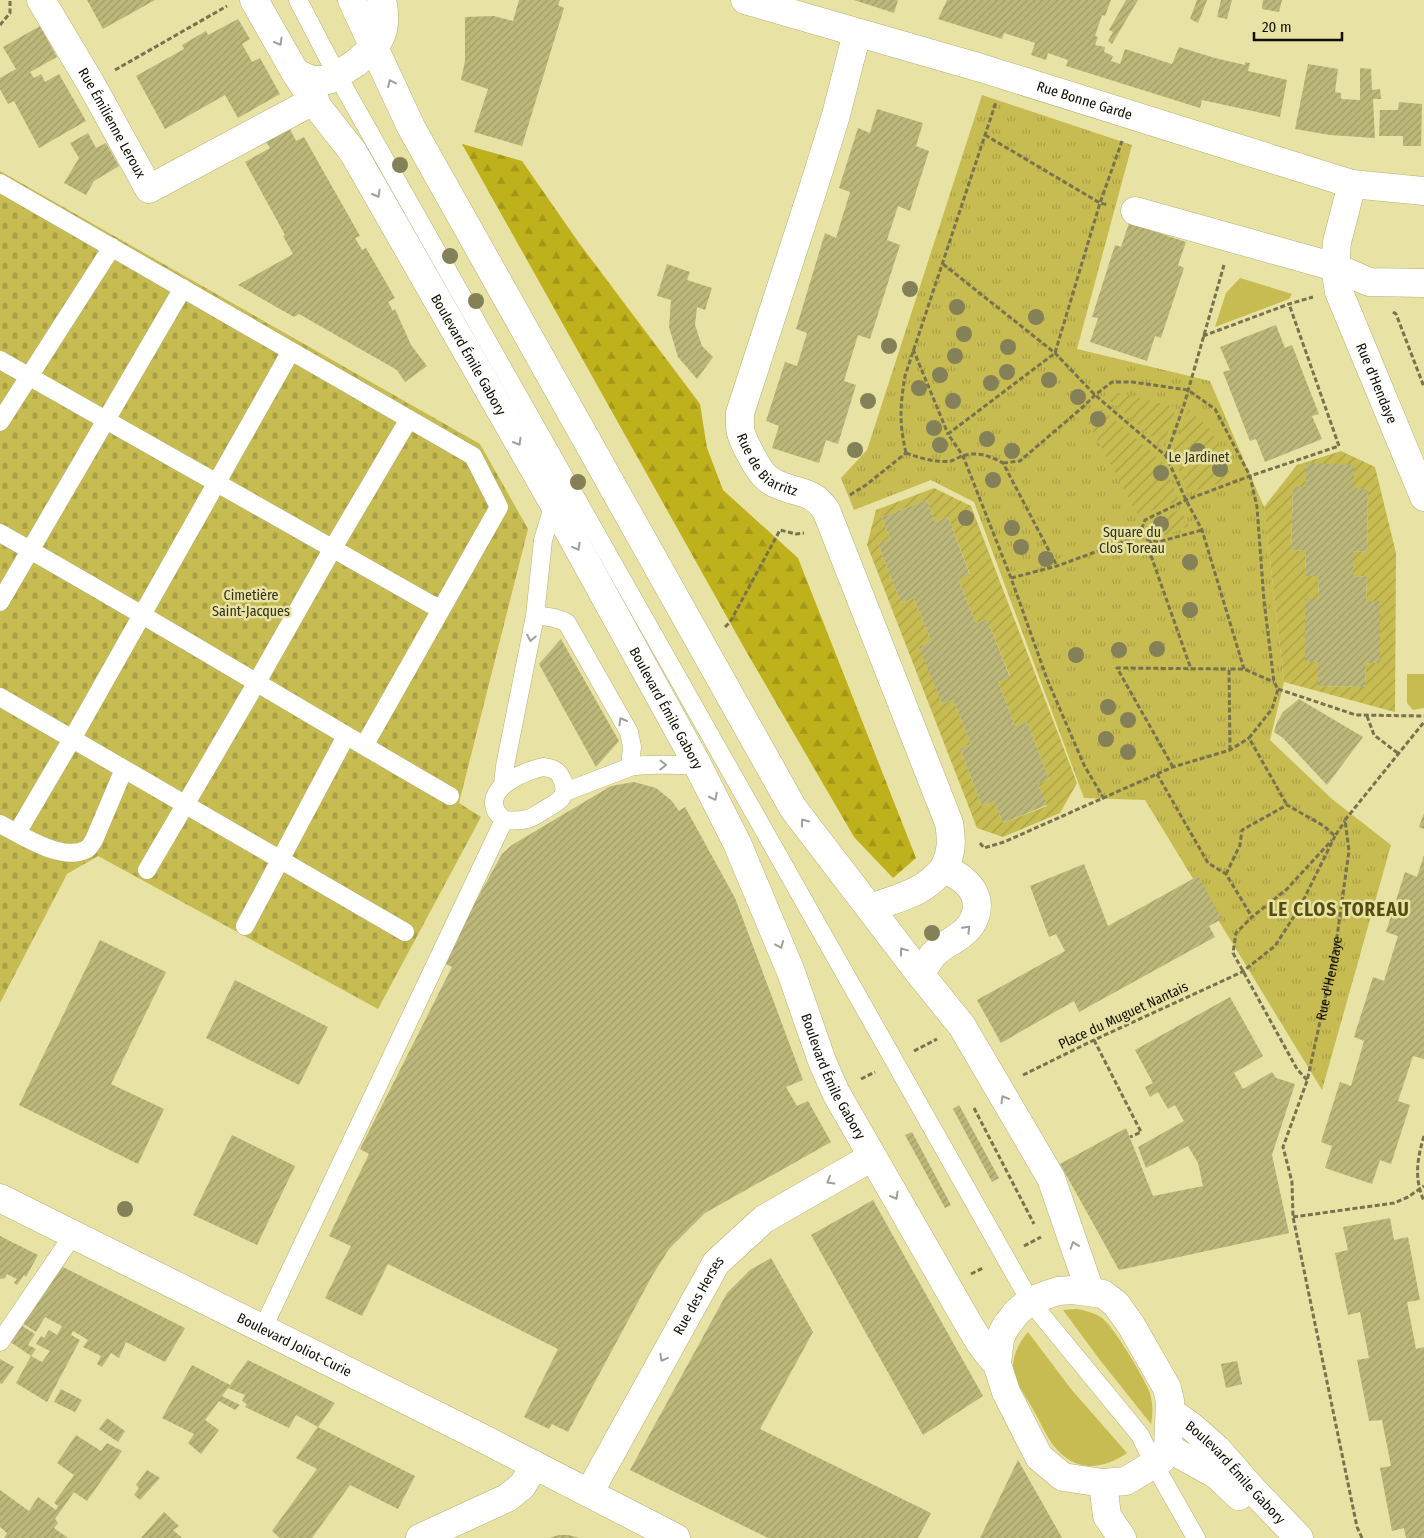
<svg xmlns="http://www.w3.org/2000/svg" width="1424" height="1538" font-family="'Fira Sans Condensed',sans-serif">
	<defs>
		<pattern id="forest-firs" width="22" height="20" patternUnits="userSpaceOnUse" patternTransform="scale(1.25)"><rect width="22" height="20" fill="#beb11b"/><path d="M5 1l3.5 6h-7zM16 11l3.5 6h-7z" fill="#a29717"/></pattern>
		<pattern id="cemetery-stones" width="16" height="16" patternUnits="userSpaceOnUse" patternTransform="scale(1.25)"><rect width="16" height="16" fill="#c7bc51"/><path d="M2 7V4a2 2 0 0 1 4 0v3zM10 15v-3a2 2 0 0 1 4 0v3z" fill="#aaa045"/></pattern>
		<pattern id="park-tufts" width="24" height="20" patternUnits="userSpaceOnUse" patternTransform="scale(1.25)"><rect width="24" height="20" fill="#c7bc51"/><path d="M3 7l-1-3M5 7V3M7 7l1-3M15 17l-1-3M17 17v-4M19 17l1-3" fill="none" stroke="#aaa045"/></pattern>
		<pattern id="garden-furrows" width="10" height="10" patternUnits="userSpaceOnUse" patternTransform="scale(1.25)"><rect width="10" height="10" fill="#c7bc51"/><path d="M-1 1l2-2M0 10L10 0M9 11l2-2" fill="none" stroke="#aaa045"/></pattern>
		<pattern id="building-hatch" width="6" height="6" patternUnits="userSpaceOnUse" patternTransform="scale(1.25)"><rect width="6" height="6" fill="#bcb77a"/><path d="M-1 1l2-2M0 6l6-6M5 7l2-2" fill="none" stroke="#a19c68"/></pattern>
	</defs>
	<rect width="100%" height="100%" fill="#e8e2a4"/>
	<path fill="#c7bc51" d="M1240 278 1292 294 1289 299 1215 327 1226 293Z
		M1407 674H1424V708L1413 710 1407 703Z
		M1077 1309C1087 1311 1095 1313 1102 1318 1114 1327 1145 1379 1150 1393 1153 1404 1153 1413 1151 1424L1100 1360 1063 1310Z
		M1028 1332 1071 1389 1127 1453C1101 1471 1074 1472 1053 1445 1046 1435 1040 1422 1034 1411 1027 1398 1014 1382 1013 1367 1013 1354 1020 1341 1028 1332Z"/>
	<path fill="url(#forest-firs)" d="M462 144 522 161 579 243 700 404 707 448 723 490 798 558 916 858 893 878 854 837 746 651Z"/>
	<path fill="url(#cemetery-stones)" d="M0 171 480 444 528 529 459 803 481 817 378 1009 98 856 67 874 0 1003Z"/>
	<path fill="url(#park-tufts)" d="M982 95 1132 145 1077 349 1210 381 1264 507 1284 682 1270 740 1332 799 1391 845 1322 1090 1145 800 1084 798 974 502 931 480 854 510 841 478 867 450Z"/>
	<path fill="url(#garden-furrows)" fill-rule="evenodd" d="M1114 392 1176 407 1163 447 1107 398Z
		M1101 408 1164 463 1179 501 1138 515 1087 421Z
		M1188 409 1207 426 1216 439 1232 479 1188 493 1173 455Z
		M1341 451 1375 467 1396 553 1395 712 1284 682 1264 507 1297 465ZM1293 488 1368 489 1367 552 1353 551V576L1367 577 1366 601H1380V663H1366L1365 687 1318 686V662H1305V600L1319 599 1318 576 1305 575 1306 551 1291 550Z
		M934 488 971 506 1077 783 1060 813 1003 837 977 828 867 545 876 510ZM927 500 935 522 948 517 970 574 958 579 976 623 987 619 1010 676 998 682 1015 726 1027 722 1049 779 1038 784 1047 806 1003 823 994 801 982 806 960 749 971 744 953 700 942 704 920 647 931 641 914 598 901 603 878 544 890 539 882 517Z
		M1181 509 1189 526 1166 535H1154L1150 529 1154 521Z"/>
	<path fill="url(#building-hatch)" d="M87 0H155L103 29Z
		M519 0H560L558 5 564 8 522 146 474 132 488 89 461 80 465 61V17L494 16 513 21Z
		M854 0H898L894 13Z
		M947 0H1111L1105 16 1102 15 1095 36 1098 37 1095 45 1105 47 1104 52 1113 56 1111 61 1120 64 1125 49 1172 64 1179 47 1215 58 1245 65V62L1250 63 1248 71 1287 80 1280 117 1202 100 1200 108 1066 66 1068 60 1048 53 1046 60 1031 55 1035 43 1004 33 1002 39 938 19Z
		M1126 0H1138L1112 44 1108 41 1113 32 1109 30Z
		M1197 0H1207L1198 23 1190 19Z
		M1221 0H1232L1227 19 1217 17Z
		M1263 0H1282L1279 12 1262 9Z
		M238 19 250 39 242 44 252 62 260 58 280 94 238 118 225 95 165 129 136 76 184 49 182 45 206 31 208 35Z
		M40 26 57 57 30 72 34 78 41 74 45 82 59 74 86 121 39 148 14 101 8 104 0 89V78L16 69 3 47Z
		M1308 64 1338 69 1335 92 1341 93V99L1360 100V68L1371 69 1372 90 1380 89 1381 99H1373L1375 138 1330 135 1295 129Z
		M1399 102 1422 104 1421 146H1403V136H1379L1380 110H1398Z
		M877 109 923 123 916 146 929 151 910 211 898 206 887 240 900 245 870 339 858 335 844 381 856 385 838 444 826 440 819 463 772 448 779 426 766 421 785 362 797 366 807 333 796 329 825 233 836 238 850 192 839 188 858 128 870 133Z
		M290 129 296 141 304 137 360 236 355 238 362 250 366 248 395 298 388 302 393 311 395 309 411 345 427 366 405 382 397 370 299 314 294 317 238 285 293 254 283 236 285 235 245 162 270 148 266 142Z
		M88 133 96 148 106 143 119 166 94 181 86 195 64 183 79 158 70 143Z
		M1129 223 1186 242 1178 265 1184 268 1161 338 1155 336 1147 361 1090 342 1098 318 1092 317 1115 245 1121 247Z
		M667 264 690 272 687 280 712 288 705 310 697 307 695 325 702 346 713 357 697 379 678 357 669 327 671 300 657 296Z
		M1276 325 1285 348 1292 345 1319 414 1312 416 1322 439 1265 462 1256 439 1250 441 1223 372 1230 370 1220 347Z
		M1306 463 1354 465V488L1368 489 1367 552 1353 551V576L1367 577 1366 601H1380V663H1366L1365 687 1318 686V662H1305V599H1319L1318 576H1305L1306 551 1291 550 1293 487H1306Z
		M927 500 935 522 948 517 970 575 958 579 976 623 987 619 1010 677 998 682 1015 726 1027 722 1049 779 1038 784 1047 805 1003 823 994 801 982 806 960 749 971 744 953 700 942 704 919 647 931 641 914 598 901 603 878 544 890 539 882 517Z
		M561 639 619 741 596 767 539 664Z
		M1299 699 1363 737 1327 785 1283 738 1274 732 1277 722 1283 712Z
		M634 782 656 788 671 800 679 811 685 807 735 898 803 1080 786 1087 797 1106 808 1101 831 1142 705 1213 669 1249 652 1276 568 1432 552 1424 549 1429 524 1417 558 1349 388 1264 362 1316 325 1298 351 1246 329 1236 369 1154 360 1149 452 967 442 962 502 854 512 845 611 786Z
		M1424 813V829L1419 827Z
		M1424 855V1059L1413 1056 1398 1101 1410 1105 1391 1164 1380 1160 1372 1184 1325 1168 1332 1146 1321 1142 1340 1082 1351 1086 1364 1041 1354 1037 1373 977 1384 981 1398 936 1386 932 1405 872 1417 877Z
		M1084 864 1108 926 1198 876 1222 919 1209 926 1215 937 1079 1012 1074 1001 1001 1043 977 1000 1065 951 1056 934 1049 937 1030 886Z
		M100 940 166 972 111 1084 164 1109 138 1164 19 1105Z
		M235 980 328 1027 299 1085 206 1038Z
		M1230 997 1263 1056 1234 1073 1243 1089 1272 1072 1276 1078 1295 1084 1272 1155 1289 1233 1119 1270 1060 1164 1126 1128 1153 1196 1203 1186 1198 1163 1188 1146 1146 1168 1138 1147 1184 1121 1175 1105 1168 1109 1158 1092 1150 1097 1145 1087 1153 1083 1135 1050Z
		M959 1105 999 1178 992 1182 953 1109Z
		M912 1132 951 1205 945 1208 905 1135Z
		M232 1135 295 1166 257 1245 193 1215Z
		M873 1200 983 1396 923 1435 811 1235Z
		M1390 1218 1394 1240 1408 1237 1420 1300 1407 1302 1416 1349 1424 1347V1538H1406L1404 1528 1392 1531 1380 1468 1391 1466 1382 1420 1369 1421 1357 1360 1369 1358 1360 1312 1348 1315 1335 1253 1348 1250 1343 1227Z
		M0 1236 38 1255 26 1277 24 1275 17 1285 14 1283 17 1279 7 1274 5 1278 0 1279Z
		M771 1258 813 1332 760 1429 931 1513 918 1538H768L630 1470 727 1293 750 1270Z
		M61 1266 185 1328 165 1362 126 1342 119 1358 111 1353 102 1367 97 1364 101 1356 83 1347 88 1340 73 1331 71 1335 80 1340 47 1402 16 1383 31 1356 9 1341 21 1325 35 1334 28 1345 36 1349 31 1356 42 1362 50 1351 36 1344 41 1336 44 1338 49 1330 57 1335 62 1326 45 1317 36 1332 22 1323Z
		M0 1359 14 1367 2 1384 0 1383Z
		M248 1360 335 1403 318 1427 296 1415 289 1428 245 1407 247 1404 242 1401 245 1395 228 1388 222 1396 240 1405 235 1410 219 1401 205 1420 219 1430 201 1454 188 1443 194 1434 162 1418 192 1365 230 1385Z
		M1237 1361 1242 1384 1226 1388 1221 1364Z
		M61 1389 82 1400 75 1412 54 1402Z
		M107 1418 125 1431 118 1442 99 1429Z
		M318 1427 415 1476 398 1509 350 1485 312 1538H280L272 1531 317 1469 296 1458Z
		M76 1435 101 1451 107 1443 122 1451 87 1501 74 1492 55 1519 58 1523 54 1528 68 1538H4L7 1533 0 1527V1490L29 1511 38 1497 56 1510 58 1506 54 1503 74 1475 57 1463Z
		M1018 1460 1061 1536 1062 1538H980Z
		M147 1470 160 1478 140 1500 134 1495 139 1488 136 1485Z
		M164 1512 179 1526 173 1530 182 1538H141Z
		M559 1535H569L579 1538H549Z"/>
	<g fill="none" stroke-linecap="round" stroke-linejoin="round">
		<g stroke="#b6b074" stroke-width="19">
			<path id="lane" d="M298 0 337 75 1030 1301 1140 1435 1154 1464 1196 1538
				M0 183 473 456 499 507 364 746
				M0 360 441 610
				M0 422 112 247
				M0 533C151 618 299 709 450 796
				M0 602 183 288
				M535 616C547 616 557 617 567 623L629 732 632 747 630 767
				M0 697 405 932
				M543 767C552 768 558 770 562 779 570 797 558 802 544 810 539 813 533 818 527 819 519 821 512 821 504 820 502 817 497 814 496 811 484 787 527 770 543 767Z
				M503 784 505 766 535 616 543 540 554 504
				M565 792 630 767C652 762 675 767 697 764
				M0 824C21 835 63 863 87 849 90 847 92 843 94 840L124 769
				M17 833 72 739 291 351
				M147 870 257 682 333 548 409 419
				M245 926 346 736
				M262 1330 504 820
				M0 1342 73 1235"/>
		</g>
		<g stroke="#b6b074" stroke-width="29">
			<g id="street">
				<path id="s2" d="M41 0 91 84 149 189 315 100"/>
				<path id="s3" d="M745 0 981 68 1352 184 1424 191"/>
				<path id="s4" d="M857 33 836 115 813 189 740 413C740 421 739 429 742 436 745 444 757 468 763 474 767 479 773 483 779 485 799 494 812 490 826 510L949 823C952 840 952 853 944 868"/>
				<path d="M374 47C386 33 386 17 382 0"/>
				<path id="s5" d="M1352 184 1337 242 1335 267 1339 292 1424 497"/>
				<path d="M1135 211 1335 267 1369 282 1424 283"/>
				<path d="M871 908C900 897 923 894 944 868 950 872 958 875 963 880 985 897 979 923 958 937 949 943 940 947 933 955 928 961 925 968 920 974"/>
				<path id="s6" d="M589 1493 716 1263 764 1219 872 1157"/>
				<path d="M420 1538 507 1498 522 1486 535 1465"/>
			</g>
		</g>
		<g stroke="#b6b074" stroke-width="29">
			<g id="secondary">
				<path id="s7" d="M0 1198 480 1437 676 1538"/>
				<path id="s8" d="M1170 1411 1192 1427 1217 1449 1252 1489 1299 1538"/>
				<path d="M1168 1448 1217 1475 1239 1496"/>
			</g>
		</g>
		<g stroke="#b6b074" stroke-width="29">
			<g id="primary">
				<path id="s9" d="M254 0 295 72 320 110 353 152 554 504 697 764 737 843 791 972 822 1061 836 1093 968 1323 982 1346 997 1364"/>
				<path d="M352 0 411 127 793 808 920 974 962 1026 1051 1178 1090 1291"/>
				<path d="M295 72 311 80H329L356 63 374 47"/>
				<path d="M1073 1290 1103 1294 1116 1304 1131 1325 1167 1388 1170 1401 1168 1448 1162 1459 1126 1481 1103 1483 1063 1477 1039 1457 1006 1392 997 1364 1000 1338 1006 1326 1017 1312 1030 1301 1046 1295 1058 1291Z"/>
				<path d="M1103 1483 1107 1516 1122 1538"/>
			</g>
		</g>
		<g stroke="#78734e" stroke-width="3" stroke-dasharray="5 2.5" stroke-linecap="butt">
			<path d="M0 25 10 13V0"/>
			<path d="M115 70 227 6"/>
			<path d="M985 135 1100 203 1108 205"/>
			<path d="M943 264 1055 353 1095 395 1166 456 1186 500 1202 530 1244 669"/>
			<path d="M1393 312 1396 314 1424 387"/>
			<path d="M1203 336 1289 304 1313 297"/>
			<path d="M913 349 948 434"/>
			<path d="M906 453C899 422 900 407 905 376L996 102"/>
			<path d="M906 453C920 458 936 463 951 461 955 460 959 457 962 456 977 451 990 456 1003 463L1057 566"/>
			<path d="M1166 456 1184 405 1224 265"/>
			<path d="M1003 463 1020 461 1084 406 1095 395 1112 382H1132L1188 390 1215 409 1250 476 1257 507 1264 601 1274 682 1278 689 1272 709 1249 738 1287 805"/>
			<path d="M850 495 866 485 906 453"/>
			<path d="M1139 536 1145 520 1186 500 1250 476 1339 446 1289 304"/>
			<path d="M1151 541 1149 550 1191 669"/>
			<path d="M1011 578 1057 566 1139 536 1151 541 1158 542 1202 530"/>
			<path d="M725 627 730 622 780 530 796 534 804 533"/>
			<path d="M1278 689 1356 715 1424 716"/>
			<path d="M1367 716 1374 735 1399 754"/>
			<path d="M1230 750 1229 669H1244L1274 682"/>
			<path d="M1173 767 1117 668 1229 669"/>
			<path d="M1157 774 1208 863 1226 874 1252 917"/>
			<path d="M1104 799 1084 765 1047 679 1011 578 963 456 948 434 1055 353 1100 203 1122 141"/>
			<path d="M980 843 984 848 1004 842 1173 767 1230 750 1249 738"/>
			<path d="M1226 874 1240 845 1242 830 1287 805 1324 826 1335 836 1345 821"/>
			<path d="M1094 1040 1141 1132 1130 1137"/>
			<path d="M914 1051 937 1039"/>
			<path d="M1023 1075 1094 1040 1242 972 1275 946 1300 907 1335 836"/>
			<path d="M861 1079 875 1072"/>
			<path d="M1307 1080 1297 1069 1233 953 1236 933 1252 917 1287 889 1332 840"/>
			<path d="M974 1108 1034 1224"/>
			<path d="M1424 1136C1417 1159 1414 1179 1424 1201"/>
			<path d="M1293 1217 1394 1203 1408 1197 1424 1186"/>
			<path d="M1024 1246 1041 1237"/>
			<path d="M971 1274 983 1268"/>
			<path id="s1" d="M1362 1538 1357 1527 1293 1217 1292 1182 1283 1147 1307 1081 1334 958 1349 851 1345 820 1424 722"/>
		</g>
		<use href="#lane" stroke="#fff" stroke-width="18"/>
		<use href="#street" stroke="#fff" stroke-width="28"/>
		<use href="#secondary" stroke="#fff" stroke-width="28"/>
		<use href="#primary" stroke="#fff" stroke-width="28"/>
	</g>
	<g fill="#848058">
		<circle cx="400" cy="165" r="8"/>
		<circle cx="450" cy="256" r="8"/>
		<circle cx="910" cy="289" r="8"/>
		<circle cx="476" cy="301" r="8"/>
		<circle cx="957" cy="307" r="8"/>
		<circle cx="1036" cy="317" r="8"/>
		<circle cx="964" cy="334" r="8"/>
		<circle cx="889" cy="346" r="8"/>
		<circle cx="1008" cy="347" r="8"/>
		<circle cx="955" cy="356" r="8"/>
		<circle cx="1007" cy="372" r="8"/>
		<circle cx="940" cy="375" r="8"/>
		<circle cx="1049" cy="380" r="8"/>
		<circle cx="991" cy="383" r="8"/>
		<circle cx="919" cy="388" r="8"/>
		<circle cx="1078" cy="397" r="8"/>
		<circle cx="868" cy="401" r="8"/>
		<circle cx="953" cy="401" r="8"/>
		<circle cx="1098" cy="419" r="8"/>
		<circle cx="934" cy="428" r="8"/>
		<circle cx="987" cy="439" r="8"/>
		<circle cx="940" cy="445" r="8"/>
		<circle cx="855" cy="450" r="8"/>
		<circle cx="1012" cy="451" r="8"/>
		<circle cx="1198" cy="451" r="8"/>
		<circle cx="1220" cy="469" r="8"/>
		<circle cx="1161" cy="473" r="8"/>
		<circle cx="993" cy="480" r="8"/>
		<circle cx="578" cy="482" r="8"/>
		<circle cx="966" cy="518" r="8"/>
		<circle cx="1161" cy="524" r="8"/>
		<circle cx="1012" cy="528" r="8"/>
		<circle cx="1021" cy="547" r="8"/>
		<circle cx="1046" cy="559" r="8"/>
		<circle cx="1190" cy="562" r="8"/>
		<circle cx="1190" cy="610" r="8"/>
		<circle cx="1157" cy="649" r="8"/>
		<circle cx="1119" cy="650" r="8"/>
		<circle cx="1076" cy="655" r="8"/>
		<circle cx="1108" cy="707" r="8"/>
		<circle cx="1128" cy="720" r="8"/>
		<circle cx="1106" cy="739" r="8"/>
		<circle cx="1128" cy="752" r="8"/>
		<circle cx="932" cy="933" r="8"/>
		<circle cx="125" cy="1209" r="8"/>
	</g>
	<defs><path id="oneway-chevron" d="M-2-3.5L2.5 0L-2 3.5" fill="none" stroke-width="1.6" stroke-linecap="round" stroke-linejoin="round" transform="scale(1.25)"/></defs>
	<g stroke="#a09f99">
		<use href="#oneway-chevron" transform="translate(279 42) rotate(60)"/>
		<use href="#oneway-chevron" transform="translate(391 83) rotate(-115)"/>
		<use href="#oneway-chevron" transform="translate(377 194) rotate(60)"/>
		<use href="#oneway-chevron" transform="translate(518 442) rotate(60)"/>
		<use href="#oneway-chevron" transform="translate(577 547) rotate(61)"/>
		<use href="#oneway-chevron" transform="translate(531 638) rotate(101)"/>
		<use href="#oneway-chevron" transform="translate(622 721) rotate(-120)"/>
		<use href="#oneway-chevron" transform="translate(663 765) rotate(1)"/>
		<use href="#oneway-chevron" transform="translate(714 797) rotate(63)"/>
		<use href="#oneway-chevron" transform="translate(804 822) rotate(-126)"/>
		<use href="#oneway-chevron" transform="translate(967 929) rotate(-46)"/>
		<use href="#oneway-chevron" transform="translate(780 945) rotate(67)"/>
		<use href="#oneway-chevron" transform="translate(903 951) rotate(-127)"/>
		<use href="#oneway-chevron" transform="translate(1004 1099) rotate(-120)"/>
		<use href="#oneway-chevron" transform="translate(830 1181) rotate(150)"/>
		<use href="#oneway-chevron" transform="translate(895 1196) rotate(60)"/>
		<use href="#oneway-chevron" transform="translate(1074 1245) rotate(-109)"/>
		<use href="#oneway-chevron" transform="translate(663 1358) rotate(119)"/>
	</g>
	<g text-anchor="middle" stroke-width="5" stroke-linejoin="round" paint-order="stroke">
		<g font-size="14" fill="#120f00" stroke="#e8e2a4">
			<text dy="5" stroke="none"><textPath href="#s3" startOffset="354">Rue Bonne Garde</textPath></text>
			<text dy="5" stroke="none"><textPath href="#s2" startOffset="142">Rue Émilienne Leroux</textPath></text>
			<text dy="5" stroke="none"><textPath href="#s9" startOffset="415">Boulevard Émile Gabory</textPath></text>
			<text dy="5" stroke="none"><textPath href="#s5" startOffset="209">Rue d'Hendaye</textPath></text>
			<text dy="5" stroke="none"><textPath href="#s4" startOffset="461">Rue de Biarritz</textPath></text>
			<text dy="5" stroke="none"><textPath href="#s9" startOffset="820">Boulevard Émile Gabory</textPath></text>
			<text dy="5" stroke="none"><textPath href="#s1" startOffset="575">Rue d'Hendaye</textPath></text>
			<text transform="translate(1123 1015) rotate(-25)" y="5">Place du Muguet Nantais</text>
			<text dy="5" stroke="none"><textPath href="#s9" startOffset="1225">Boulevard Émile Gabory</textPath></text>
			<text dy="5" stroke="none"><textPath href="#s6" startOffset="226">Rue des Herses</textPath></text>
			<text dy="5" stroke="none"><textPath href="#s7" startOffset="329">Boulevard Joliot-Curie</textPath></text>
			<text dy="5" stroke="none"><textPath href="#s8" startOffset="90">Boulevard Émile Gabory</textPath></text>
		</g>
		<g font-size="14" fill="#32301a" stroke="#e8e2a4">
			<text x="1199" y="462">Le Jardinet</text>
			<text x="1132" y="537">Square du<tspan x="1132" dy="16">Clos Toreau</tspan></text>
			<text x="251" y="600">Cimetière<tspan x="251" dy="16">Saint-Jacques</tspan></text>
		</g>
		<g font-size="19" font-weight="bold" letter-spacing="1" fill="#544e0e" stroke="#e8e2a4">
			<text x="1339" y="916">LE CLOS TOREAU</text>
		</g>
	</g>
	<path d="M1254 32v8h88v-8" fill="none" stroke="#120f00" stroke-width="2.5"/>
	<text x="1262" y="32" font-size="15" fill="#120f00" stroke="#e8e2a4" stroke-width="4" paint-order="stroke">20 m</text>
</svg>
